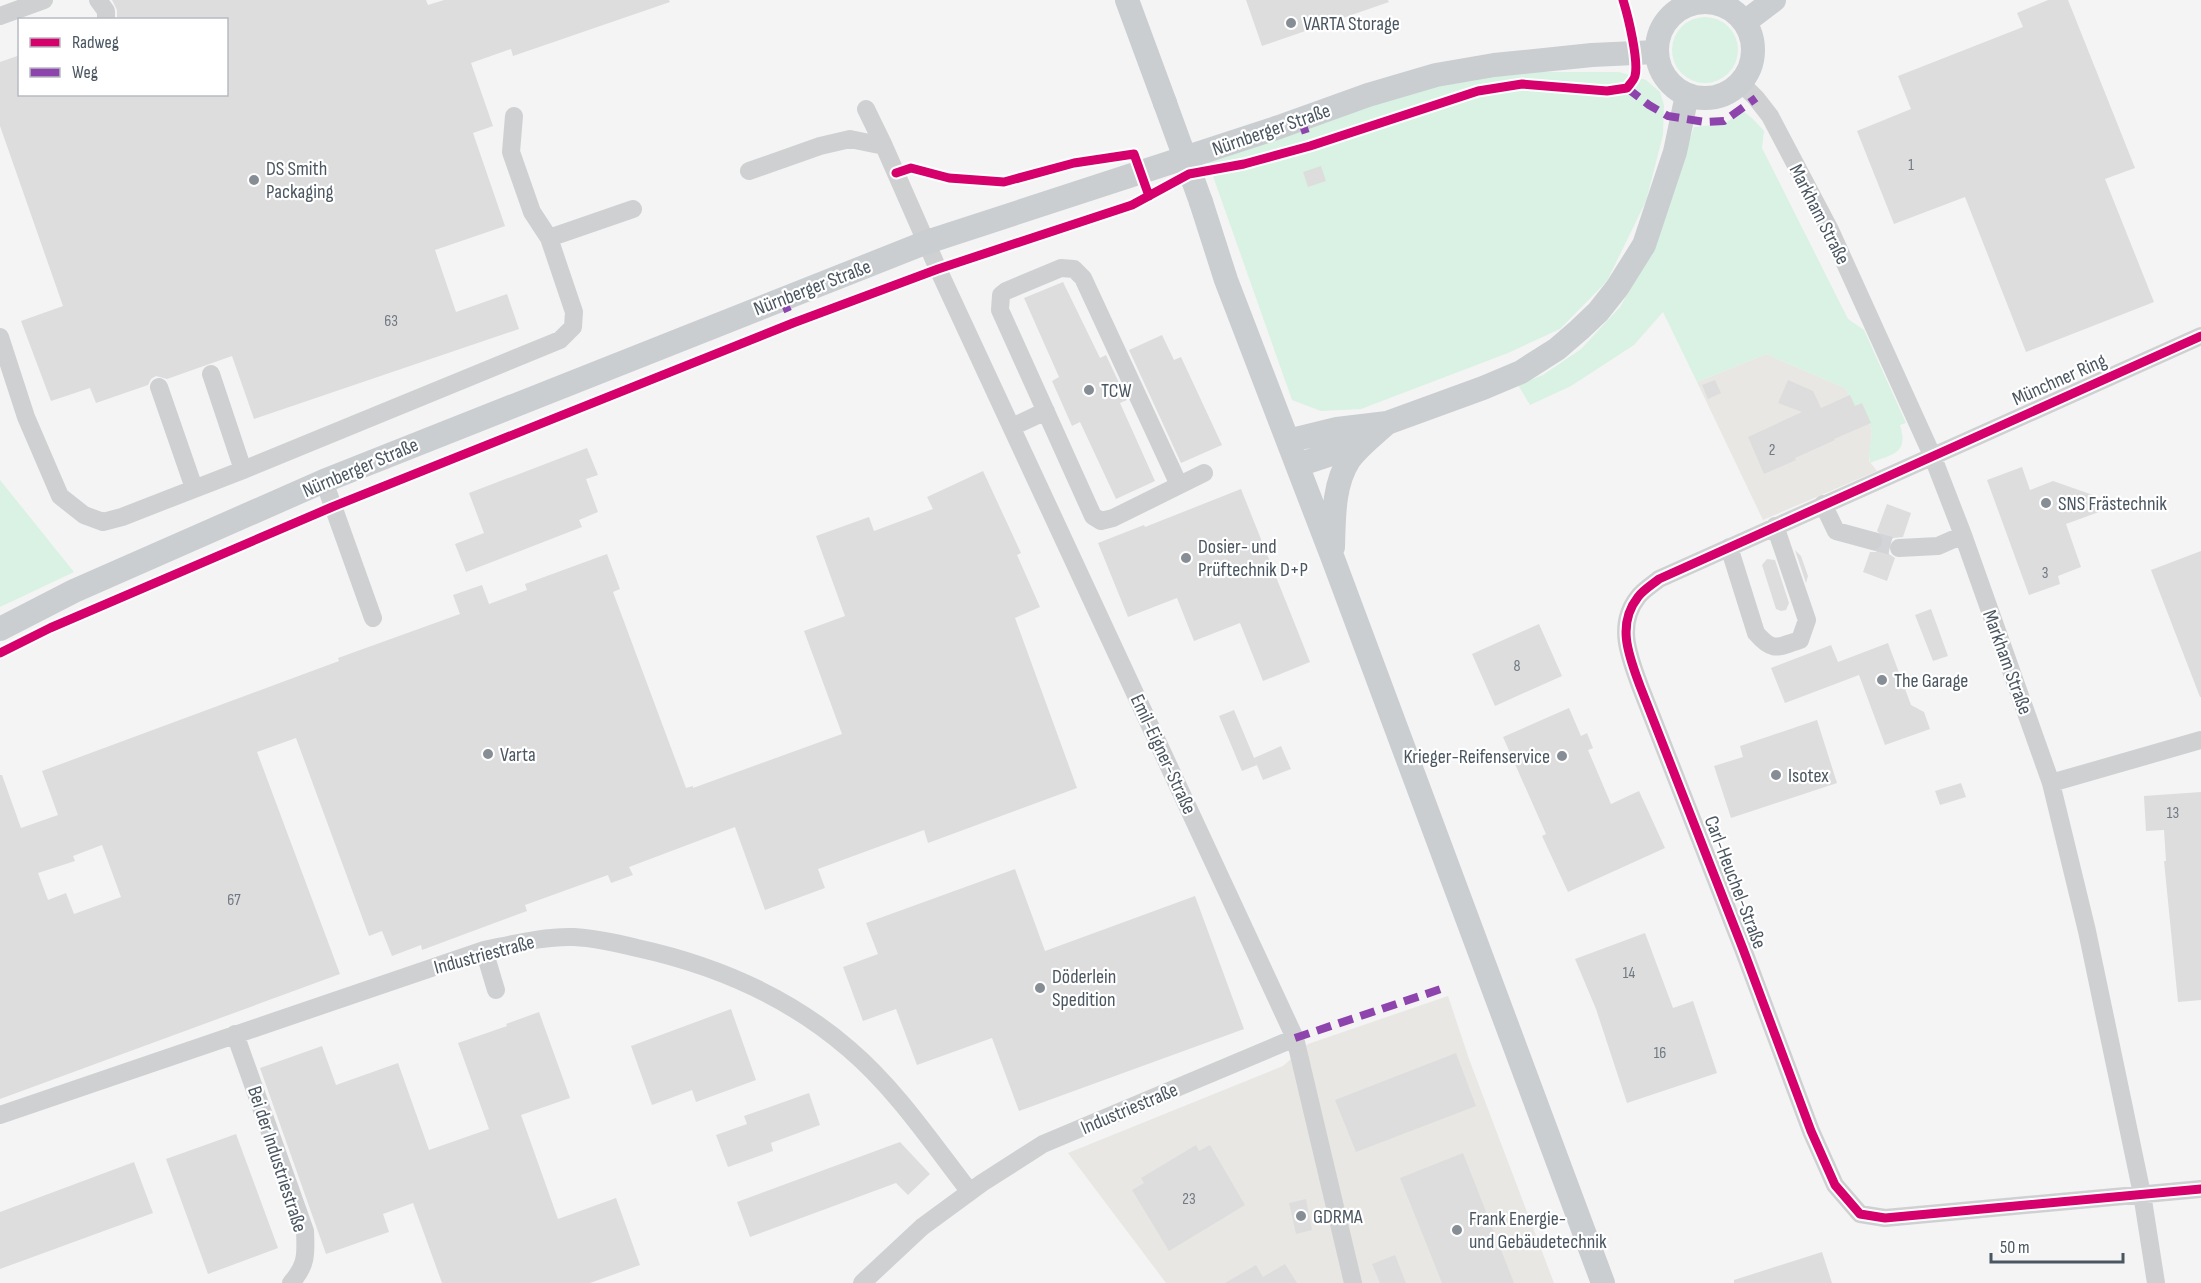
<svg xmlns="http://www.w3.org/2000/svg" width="2201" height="1283" font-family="'Sofia Sans Condensed',sans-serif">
	<rect width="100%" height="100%" fill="#f4f4f4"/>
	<path fill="#e8e7e3" d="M1766 354 1845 388 1855 405 1862 403 1872 431 1869 461 1877 471 1763 520 1697 382Z
		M1448 996 1469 1059 1554 1283H1166L1068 1153 1283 1066 1308 1044Z"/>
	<path fill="#d9f2e3" d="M1672 50a33 33 0 1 1 66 0a33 33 0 1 1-66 0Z
		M1499 72H1619L1646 80 1660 92 1664 105 1663 135 1646 201 1607 281 1560 329 1508 353 1361 409 1321 411 1292 400 1208 162 1372 101Z
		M1743 111 1753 119 1764 131 1762 148 1848 319 1864 330 1906 423 1900 425C1909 454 1893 454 1870 463L1869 455 1872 431 1862 403 1855 406 1845 388 1766 354 1697 382 1663 312 1634 345 1571 386 1530 405 1518 385 1543 375 1581 349 1620 307 1651 252 1694 127 1724 124Z
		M0 480 74 572 0 607Z"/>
	<path fill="#ddddde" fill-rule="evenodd" d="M112 0H426L428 5 444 0H669L670 2 513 56 511 49 471 63 493 126 473 133 505 226 435 250 456 312 507 294 519 329 254 419 232 356 167 379 156 376 151 379 148 385 96 403 90 388 51 401 21 321 63 306 0 126V62L20 55V94H226V20H117V10Z
		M1246 0H1388L1389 2 1262 46Z
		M2048 0H2068L2135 168 2105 179 2154 302 2026 352 1965 197 1894 224 1857 131 1911 109 1898 76 2023 27 2017 13Z
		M1321 166 1326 181 1308 187 1303 172Z
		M1063 282 1100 358 1106 355 1127 400 1120 403 1155 481 1116 499 1080 422 1072 426 1052 381 1059 377 1024 298Z
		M1162 335 1174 360 1181 357 1222 445 1181 463 1129 350Z
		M1715 380 1721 393 1708 399 1702 385Z
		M1788 380 1813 391 1821 408 1850 395 1855 406 1862 403 1871 423 1834 439 1835 440 1795 458 1796 460 1764 474 1748 437 1802 412 1778 403Z
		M587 448 598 475 586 479 598 512 579 520 582 527 466 572 455 544 484 533 469 493Z
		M2022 467 2030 490 2053 481 2093 495 2099 512 2066 524 2081 567 2058 576 2060 584 2029 595 1987 480Z
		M983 471 1021 553 1017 555 1040 607 1015 618 1077 788 928 843 924 830 818 869 825 888 765 910 735 827 629 867 633 875 611 883 608 875 525 905 527 911 422 950 421 945 392 956 382 931 369 936 296 738 257 752 340 974 0 1099V775H2L21 828 58 815 42 771 339 661 338 658 460 614 453 595 482 585 489 604 527 590 525 584 607 554 620 589 613 592 686 788 693 786V788L842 734 804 631 845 616 816 536 869 517 874 531 933 509 927 497ZM102 845 121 897 74 914 66 893 48 900 38 873 75 861 73 856Z
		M1241 489 1310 662 1263 681 1240 623 1194 641 1177 598 1128 617 1098 543 1144 525 1145 527Z
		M1887 504 1911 513 1903 537 1893 538 1889 543V554L1895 558 1887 581 1863 572 1870 552H1876L1884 544V538L1877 531Z
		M1795 550 1801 556 1808 576 1806 583Z
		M2201 551V697H2200L2151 570Z
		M1767 559 1775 560 1789 603 1786 610 1781 611 1776 609 1762 565Z
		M1931 609 1948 656 1933 661 1915 615Z
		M1539 624 1562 676 1495 706 1472 654Z
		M1888 643 1911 705 1924 712 1930 729 1885 745 1859 675 1785 703 1771 668 1831 645 1838 662Z
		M1569 708 1581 736 1587 733 1593 748 1588 750 1611 804 1639 791 1665 848 1568 892 1542 836 1546 834 1503 737Z
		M1234 710 1257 765 1242 771 1219 716Z
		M1817 720 1837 783 1731 818 1714 766 1743 757 1740 746Z
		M1281 746 1291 769 1263 780 1254 758Z
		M1961 783 1966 797 1940 805 1935 791Z
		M2201 792V1000L2178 1002 2164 861H2166L2164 830 2146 831 2144 796Z
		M1015 869 1045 951 1195 896 1244 1029 1019 1111 992 1038 917 1065 896 1009 863 1021 843 967 878 954 866 923Z
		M1645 933 1673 1008 1693 1001 1717 1073 1627 1103 1596 1009 1575 959Z
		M731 1009 756 1080 696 1102 692 1090 652 1105 631 1046Z
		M539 1012 570 1098 521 1115 558 1219 616 1198 640 1265 590 1283H442L413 1203 383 1214 389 1232 326 1254 260 1068 322 1046 336 1085 398 1063 429 1150 489 1129 458 1043 507 1026 506 1024Z
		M1456 1053 1476 1106 1356 1152 1335 1100Z
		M809 1093 820 1125 771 1143 773 1151 728 1167 716 1135 747 1124 744 1116Z
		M236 1134 278 1248 208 1274 166 1159Z
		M900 1142 930 1174 908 1195 896 1183 750 1237 737 1202Z
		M1196 1145 1199 1151 1210 1145 1245 1205 1169 1251 1132 1190 1144 1183 1141 1178Z
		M1463 1153 1514 1283H1442L1400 1178Z
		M134 1162 153 1213 0 1269V1212Z
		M1306 1199 1312 1230 1296 1234 1289 1203Z
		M1822 1252 1832 1283H1734V1280Z
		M1395 1255 1406 1283H1380L1372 1264Z
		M1285 1264 1297 1283H1225L1256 1265 1263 1277Z"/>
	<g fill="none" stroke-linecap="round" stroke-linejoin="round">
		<path stroke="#d2d4d7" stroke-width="18" stroke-dasharray="18 9" stroke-linecap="butt" d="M1873 541 1899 548"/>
		<path stroke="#ced0d2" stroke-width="18" d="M98 0 106 11V20
			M1681 0 1684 6
			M0 16 44 0
			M1741 83 1756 98 1770 116 1830 230 1932 455 1963 535 2051 783 2087 931 2142 1194 2156 1283
			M866 109 884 146
			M749 171 820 146 850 139 884 146 938 269 1295 1038 1353 1283
			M549 238 633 209
			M2201 336 1659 579C1653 584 1643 590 1638 597 1616 625 1629 656 1640 686L1743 949 1811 1131 1835 1185 1860 1214 1885 1218 2201 1189
			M0 337 26 417 60 496 84 515 103 522 122 517 243 470 560 340 573 327 574 312 549 238 532 212 511 152 514 116
			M211 374 243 470
			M159 387 194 488
			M1012 427 1046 411
			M324 481 373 618
			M1179 485 1083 278 1074 269 1061 268 1006 291 1001 295 1000 310 1093 516 1101 521 1113 518 1204 473
			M1823 504 1836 531 1873 541
			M1729 547 1756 633C1773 653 1778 647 1800 640L1807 620 1775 526
			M1899 548 1938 546 1963 535
			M2051 783 2201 740
			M484 950 496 990
			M235 1034 305 1231C306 1254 307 1265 291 1283
			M0 1115 484 950C514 944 544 936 574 937 595 938 617 943 637 948 715 965 789 997 849 1049 896 1089 932 1143 970 1192
			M862 1283 922 1227 982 1183 1043 1144 1295 1038"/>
		<path stroke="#caced1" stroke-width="24" d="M1127 0 1165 103
			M1657 50a48 48 0 1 1 96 0a48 48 0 1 1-96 0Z
			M1745 22 1774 0
			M1201 202 1226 280 1332 556 1603 1283
			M1288 441 1337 429 1387 423 1483 388 1521 372 1557 349 1579 330 1598 312 1617 288 1644 245 1675 152 1687 95
			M1298 465 1364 443
			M1333 547C1334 518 1333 485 1349 460 1359 446 1374 435 1387 423
			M0 629 74 591 324 481 927 242 1279 127 1368 95 1436 75 1494 65 1592 55 1656 52"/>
		<path stroke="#caced1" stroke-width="24" d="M1165 103 1201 202"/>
		<path stroke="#8e44ad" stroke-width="8" stroke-dasharray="15 8" stroke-linecap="butt" d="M1627 88 1649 105 1668 116 1705 122 1724 121 1756 98
			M1301 119 1310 146
			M782 298 793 323
			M1295 1038 1444 988"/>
		<g stroke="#fff" stroke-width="13">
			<path id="cycleway" d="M896 173 911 168 949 178 1004 182 1074 163 1134 154 1149 196
				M2201 336 1659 579C1653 584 1643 590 1638 597 1616 625 1629 656 1640 686L1743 949 1811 1131 1835 1185 1860 1214 1885 1218 2201 1189
				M0 653 50 628 332 507 793 323 938 269 1132 205 1189 174 1244 164 1310 146 1478 91 1522 84 1607 91 1627 88C1629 85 1634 80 1635 76 1639 61 1628 16 1623 0"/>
		</g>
		<use href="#cycleway" stroke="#d6006c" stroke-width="9"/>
	</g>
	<g fill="#868d94" stroke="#fff" stroke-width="2">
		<circle cx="1291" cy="23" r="6"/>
		<circle cx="254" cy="180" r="6"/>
		<circle cx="1089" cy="390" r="6"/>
		<circle cx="2046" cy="503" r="6"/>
		<circle cx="1186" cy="558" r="6"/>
		<circle cx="1882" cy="680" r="6"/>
		<circle cx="488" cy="754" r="6"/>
		<circle cx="1562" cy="756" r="6"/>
		<circle cx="1776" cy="775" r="6"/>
		<circle cx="1040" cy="988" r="6"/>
		<circle cx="1301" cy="1216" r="6"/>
		<circle cx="1457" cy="1230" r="6"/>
	</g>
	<g text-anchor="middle" stroke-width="4.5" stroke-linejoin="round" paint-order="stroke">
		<g font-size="16" fill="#707881">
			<text x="1911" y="170">1</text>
			<text x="391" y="326">63</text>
			<text x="1772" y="455">2</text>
			<text x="2045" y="578">3</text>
			<text x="1517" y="671">8</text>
			<text x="2173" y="818">13</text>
			<text x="234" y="905">67</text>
			<text x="1629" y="978">14</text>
			<text x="1660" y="1058">16</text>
			<text x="1189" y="1204">23</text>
		</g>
		<g font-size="20" fill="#4a5661" stroke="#fff" text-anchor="start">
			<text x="1303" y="30">VARTA Storage</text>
			<text x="266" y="175">DS Smith<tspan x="266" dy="23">Packaging</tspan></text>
			<text x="1101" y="397">TCW</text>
			<text x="2058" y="510">SNS Frästechnik</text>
			<text x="1198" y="553">Dosier- und<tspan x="1198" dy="23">Prüftechnik D+P</tspan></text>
			<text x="1894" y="687">The Garage</text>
			<text x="500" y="761">Varta</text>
			<text x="1550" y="763" text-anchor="end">Krieger-Reifenservice</text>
			<text x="1788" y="782">Isotex</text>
			<text x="1052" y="983">Döderlein<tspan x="1052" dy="23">Spedition</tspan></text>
			<text x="1313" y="1223">GDRMA</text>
			<text x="1469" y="1225">Frank Energie-<tspan x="1469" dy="23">und Gebäudetechnik</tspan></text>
		</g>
		<g font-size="20" fill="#4a5661" stroke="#fff">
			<text transform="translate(1271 129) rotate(-19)" y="7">Nürnberger Straße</text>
			<text transform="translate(1820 214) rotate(63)" y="7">Markham Straße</text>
			<text transform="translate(812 287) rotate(-21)" y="7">Nürnberger Straße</text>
			<text transform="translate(2059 379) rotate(-24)" y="7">Münchner Ring</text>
			<text transform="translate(360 467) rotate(-23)" y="7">Nürnberger Straße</text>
			<text transform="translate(2008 662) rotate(70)" y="7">Markham Straße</text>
			<text transform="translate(1164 754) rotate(65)" y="7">Emil-Eigner-Straße</text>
			<text transform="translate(1736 882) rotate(69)" y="7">Carl-Heuchel-Straße</text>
			<text transform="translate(484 954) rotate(-15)" y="7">Industriestraße</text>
			<text transform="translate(1129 1108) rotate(-23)" y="7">Industriestraße</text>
			<text transform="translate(278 1159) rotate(72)" y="7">Bei der Industriestraße</text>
		</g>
	</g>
	<rect x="18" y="18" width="210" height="78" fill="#ffffff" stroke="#b7bbc0" stroke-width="1.5"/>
	<rect x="30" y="38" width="30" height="9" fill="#d6006c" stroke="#b7bbc0" stroke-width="1.5"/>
	<text x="72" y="48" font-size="18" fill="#4a5661">Radweg</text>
	<rect x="30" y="68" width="30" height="9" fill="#8e44ad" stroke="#b7bbc0" stroke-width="1.5"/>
	<text x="72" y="78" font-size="18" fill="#4a5661">Weg</text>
	<path d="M1991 1253v9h132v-9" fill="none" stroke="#4a5661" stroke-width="3"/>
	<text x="2000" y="1253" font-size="18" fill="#4a5661" stroke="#ffffff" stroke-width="4.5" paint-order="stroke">50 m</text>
</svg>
